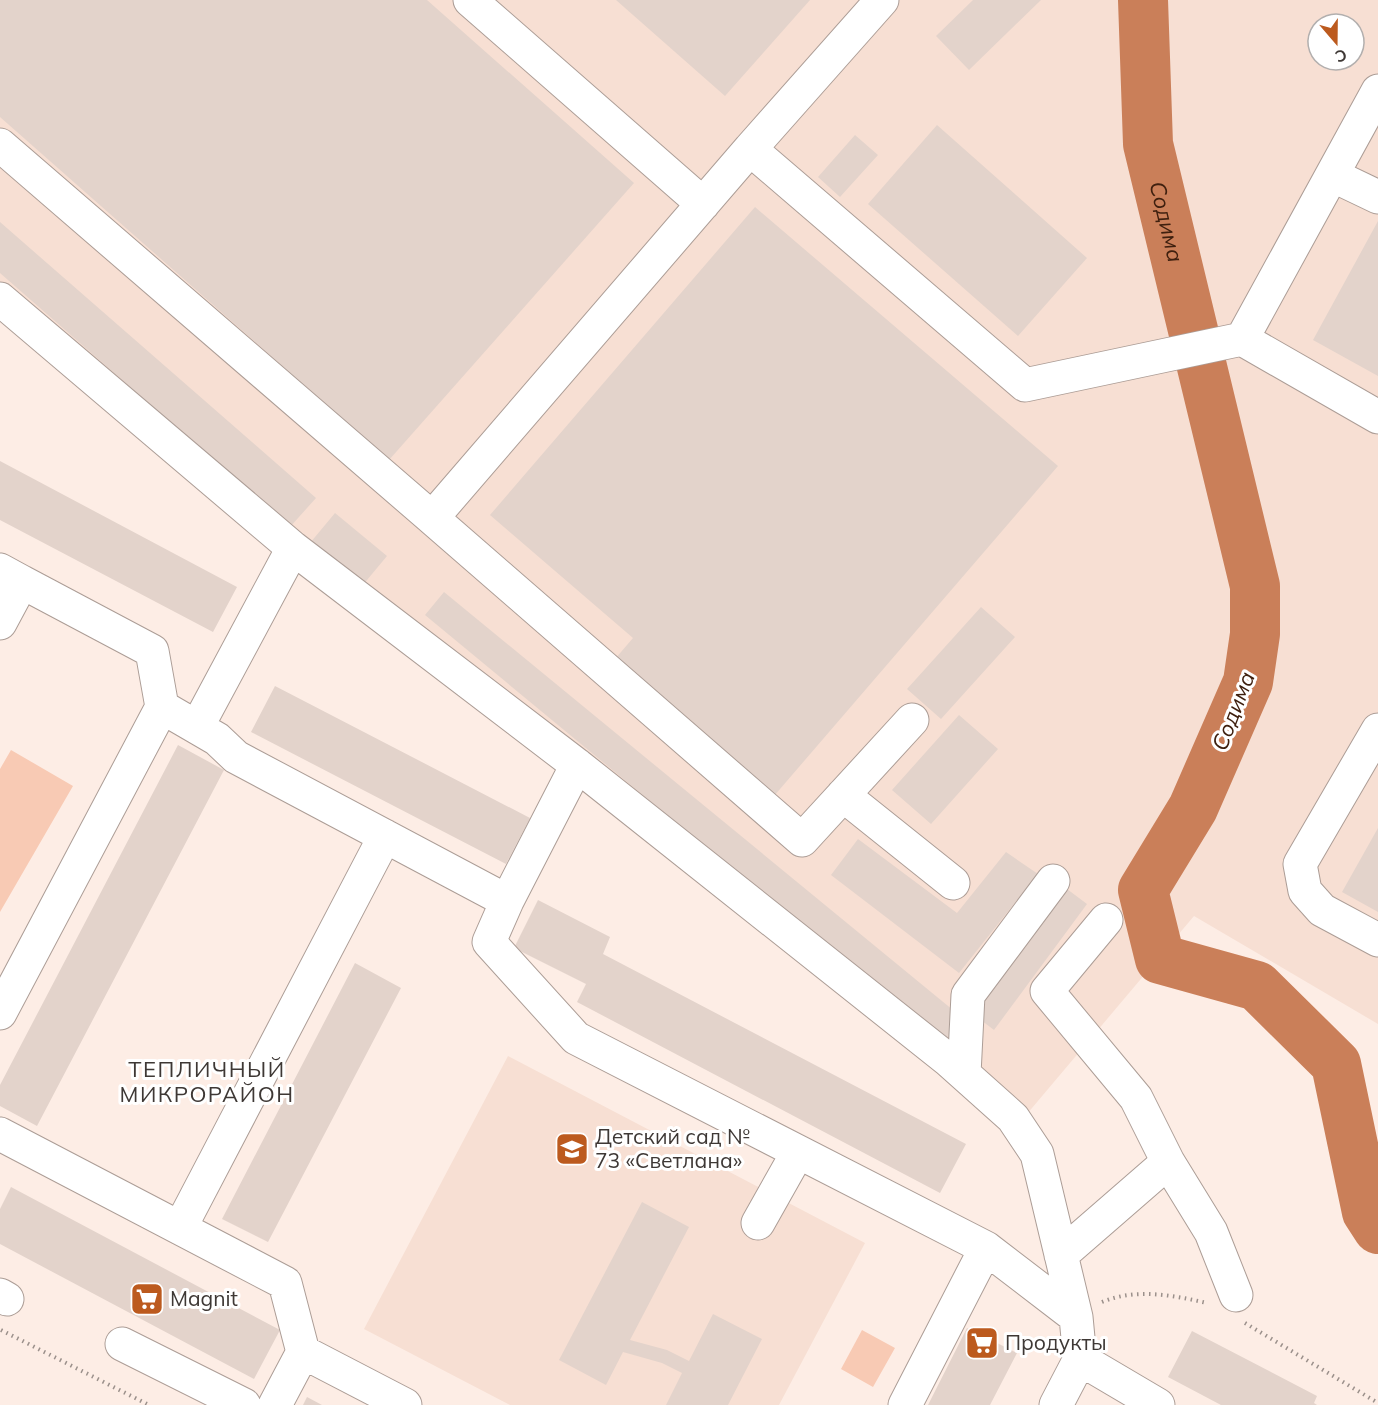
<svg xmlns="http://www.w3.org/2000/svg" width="1378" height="1405" font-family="Mulish,sans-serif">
	<rect width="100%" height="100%" fill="#fdede5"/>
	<path fill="#f7dfd3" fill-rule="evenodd" d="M0 0H1378V1024L1194 916 1016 1127 0 296ZM1318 24H1354V60H1318Z
		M508 1056 865 1243 779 1405H510L364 1329Z"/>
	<path fill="#f8cab4" d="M11 750 73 786 0 912V769Z
		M862 1330 895 1348 873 1387 841 1369Z"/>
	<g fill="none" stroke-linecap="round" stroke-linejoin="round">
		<path stroke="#ca7f59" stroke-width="50" id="s1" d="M1143 0 1148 144 1255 586V634L1248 682 1193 808 1143 890 1160 959 1257 986 1336 1064 1367 1212 1378 1229"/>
	</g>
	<path fill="#e3d3cb" d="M0 0H427L634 183 389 460 0 117Z
		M616 0H810L725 96Z
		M973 0H1041L969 70 936 36Z
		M937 125 1087 258 1018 336 868 204Z
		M855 135 878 155 840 197 818 177Z
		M755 207 1058 466 774 796 615 659 633 638 490 515Z
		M1378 221V376L1313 340Z
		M0 222 316 498 290 527 0 273Z
		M0 461 237 587 213 632 0 520Z
		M335 513 387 556 362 586 310 543Z
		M444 592 959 1015 945 1045 425 615Z
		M981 607 1015 637 941 719 907 689Z
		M275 686 530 818 506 864 251 732Z
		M959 715 998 749 931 824 892 790Z
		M178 745 224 770 37 1126 0 1106V1085Z
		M1378 828V912L1342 892Z
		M858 839 957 913 1006 852 1038 874 959 973 831 875Z
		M1067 889 1087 904 994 1030 973 1014Z
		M538 900 610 937 603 954 966 1144 940 1193 577 1002 586 984 514 948Z
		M355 963 401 988 268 1242 222 1219Z
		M11 1187 280 1330 254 1379 0 1244V1209Z
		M642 1202 689 1227 630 1340 667 1350 689 1361 713 1314 762 1339 728 1405H666L682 1373 662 1363 623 1352 606 1385 559 1360Z
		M967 1328 1017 1353 990 1405H928Z
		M1192 1331 1317 1396 1314 1403 1317 1405H1221L1168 1377Z
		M307 1397 322 1405H303Z"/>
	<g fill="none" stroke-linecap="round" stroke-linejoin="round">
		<g stroke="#ac9d96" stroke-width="35">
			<path id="minor" d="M470 0 703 204
				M0 145 432 518
				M750 149 882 0
				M1332 175 1378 197
				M0 299 293 548 577 765 947 1059 1013 1118 1037 1154 1076 1317 1080 1359 1056 1405
				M1242 339 1378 91
				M0 570 22 582 0 623
				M162 707 217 739 236 757 507 901
				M912 720 802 840 432 518 750 149 1025 385 1242 339 1378 417
				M197 727 293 548
				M1378 730 1300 864 1305 891 1322 910 1378 940
				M577 765 507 901 489 942 576 1038 986 1248 1076 1317
				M843 795 953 883
				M1106 920 1047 991 1136 1098 1168 1162
				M0 1013 162 707 152 651 22 582
				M964 1074 968 995 1053 881
				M0 1134 285 1283 303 1352 275 1405
				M758 1223 798 1152
				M180 1228 385 836
				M1061 1255 1168 1162 1211 1232 1236 1295
				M0 1295 7 1299
				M122 1344 244 1405
				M303 1352 405 1405
				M1080 1359 1158 1405
				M905 1405 986 1248"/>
		</g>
		<path stroke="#9b908b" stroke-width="4" stroke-dasharray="1.5 4.5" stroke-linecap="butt" d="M1102 1302C1136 1288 1172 1295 1207 1303
			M1245 1323 1378 1403
			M1 1330 149 1405"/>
		<use href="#minor" stroke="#fff" stroke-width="33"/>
	</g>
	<defs>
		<g id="school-square" transform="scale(1.725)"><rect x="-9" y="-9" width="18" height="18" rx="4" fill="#bc5a1e" stroke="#fff"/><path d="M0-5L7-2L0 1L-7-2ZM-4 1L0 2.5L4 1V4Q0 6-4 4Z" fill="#fff"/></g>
		<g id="supermarket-square" transform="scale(1.725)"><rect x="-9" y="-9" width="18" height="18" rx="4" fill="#bc5a1e" stroke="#fff"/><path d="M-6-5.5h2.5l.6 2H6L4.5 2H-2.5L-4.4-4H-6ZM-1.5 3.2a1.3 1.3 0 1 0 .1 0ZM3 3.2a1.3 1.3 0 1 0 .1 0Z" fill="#fff"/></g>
	</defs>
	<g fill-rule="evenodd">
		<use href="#school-square" x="572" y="1149"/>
		<use href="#supermarket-square" x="147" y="1299"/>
		<use href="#supermarket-square" x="982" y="1343"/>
	</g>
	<g text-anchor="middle" stroke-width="6" stroke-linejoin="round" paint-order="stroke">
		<g font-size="21" fill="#3e3835" stroke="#fff" text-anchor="start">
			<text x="595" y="1144">Детский сад №<tspan x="595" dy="24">73 «Светлана»</tspan></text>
			<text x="170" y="1306">Magnit</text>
			<text x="1005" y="1350">Продукты</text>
		</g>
		<g font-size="22" font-style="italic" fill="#3f200f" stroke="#fff">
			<text dy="8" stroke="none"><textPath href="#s1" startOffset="224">Содима</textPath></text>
			<text transform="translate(1233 711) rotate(-69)" y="8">Содима</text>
		</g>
		<g font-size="22" letter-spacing="1.5" fill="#3e3835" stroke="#fff">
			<text x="207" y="1077">ТЕПЛИЧНЫЙ<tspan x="207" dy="25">МИКРОРАЙОН</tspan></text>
		</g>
	</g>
	<g transform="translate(1336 42) rotate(160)"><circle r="28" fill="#ffffff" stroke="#b2afae" stroke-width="1.5"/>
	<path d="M0-4.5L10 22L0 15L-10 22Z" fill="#bc5a1e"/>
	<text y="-9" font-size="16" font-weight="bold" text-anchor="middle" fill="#3e3835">С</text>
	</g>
</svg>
